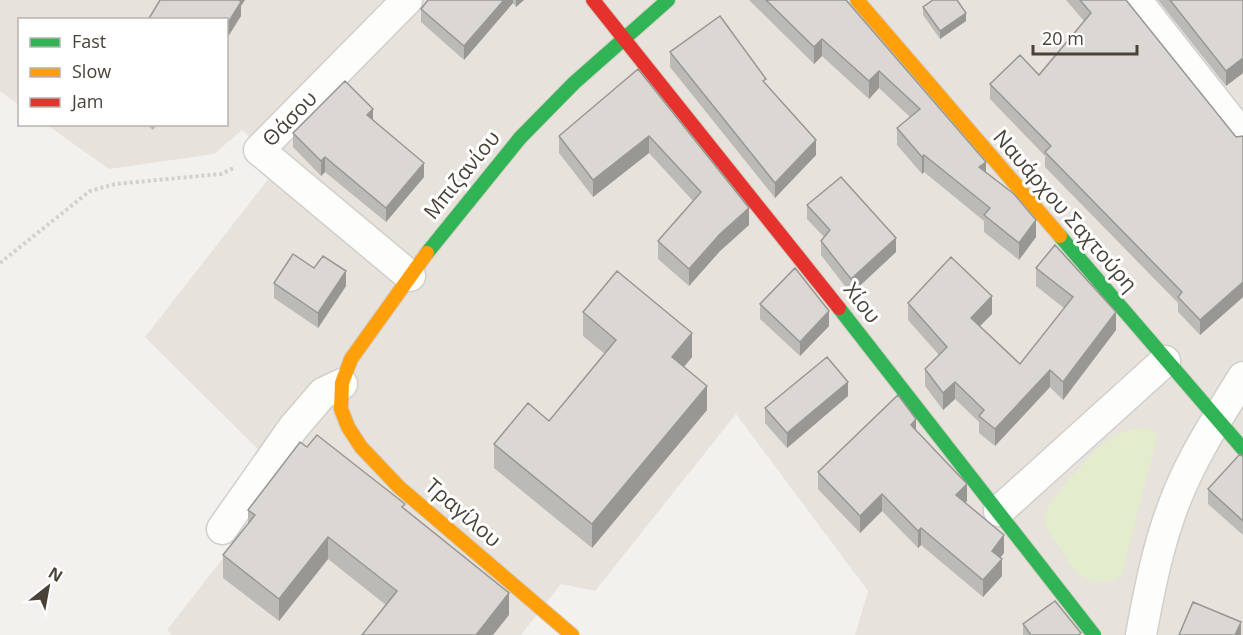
<svg xmlns="http://www.w3.org/2000/svg" width="1243" height="635" font-family="'Open Sans',sans-serif">
	<rect width="100%" height="100%" fill="#f3f1ee"/>
	<path fill="#e7e2db" d="M0 0H1243V635H855L868 591 736 414 595 591 561 584 521 635H172L167 630 286 477 145 337 280 164 242 130 214 154 109 169 47 125 226 124V20H20L19 105 0 91Z"/>
	<path fill="#e3edce" d="M1139 428 1150 429 1157 434 1154 449 1122 574C1110 587 1085 583 1074 569 1067 561 1062 550 1056 542 1052 535 1043 525 1044 517 1045 503 1096 448 1109 439 1117 433 1129 430 1139 428Z"/>
	<g fill="none" stroke-linecap="round" stroke-linejoin="round">
		<g stroke="#d1cfcb" stroke-width="33">
			<path id="street" d="M407 0 259 150 410 276
				M1136 0 1243 136
				M999 511 1165 361
				M222 529 293 428 323 393 342 384
				M1141 635C1150 586 1160 535 1180 489 1197 449 1221 413 1243 377"/>
		</g>
		<g stroke="#d2cdc5" stroke-width="16">
			<path id="fast" d="M1060 236 1243 449
				M427 253 520 138 574 83 668 0
				M839 308 1094 635"/>
		</g>
		<g stroke="#d2cdc5" stroke-width="16">
			<path id="slow" d="M857 0 1060 236
				M427 253 351 359 342 383 341 409 348 427 361 447 399 487 572 635"/>
		</g>
		<g stroke="#d2cdc5" stroke-width="16">
			<path id="jam" d="M593 0 839 308"/>
		</g>
		<path stroke="#d3d1cc" stroke-width="4" stroke-dasharray="3 3" stroke-linecap="butt" d="M0 263 90 191 115 184 221 174 234 168"/>
		<use href="#street" stroke="#fdfdfc" stroke-width="30"/>
		<use href="#fast" stroke="#30b455" stroke-width="14"/>
		<use href="#slow" stroke="#ff9f0a" stroke-width="14"/>
		<use href="#jam" stroke="#e5322d" stroke-width="14"/>
	</g>
	<path fill="#bcbab6" d="M428 0H524L516 7 513 3 464 60 421 22V9Z
		M749 0H846L986 173 1036 237 1019 260 984 232V221L924 172 922 174 897 145V128L910 117 879 88 869 99 822 56 814 64Z
		M1066 0H1126L1236 137 1243 136V297L1200 335 1178 312V303L1045 167V156L990 99V84L1039 75 1084 21Z
		M1158 0H1243V73L1226 86Z
		M923 7 966 21 940 39 923 15Z
		M670 52 766 85 816 155 775 198 670 67Z
		M638 69 749 225 720 251 689 286 658 259V241L693 201 649 153 593 197 559 153V136Z
		M373 121 424 177 386 222 325 172 321 176 293 147V133Z
		M146 124H157L153 130Z
		M807 205 896 252 851 294 821 255V241L824 237 807 219Z
		M314 268 346 286 318 328 274 298V283Z
		M1036 268 1116 330 1063 400 1050 387 995 446 979 433V422L955 399 943 410 925 386V369L939 355 908 320V303L992 314 980 326 1020 364 1064 308 1036 286Z
		M760 304 829 326 800 356 760 319Z
		M583 312 692 357 684 367 707 410 592 548 494 468V444L549 421 605 354 583 336Z
		M848 396 787 448 765 423V408Z
		M916 430 967 501 965 503 1004 553 1000 558 1002 576 983 597 921 545 918 548 882 511 860 533 818 489V472Z
		M307 447 405 509 509 615 386 605 328 559 279 621 223 578V555L248 524V510Z
		M1243 457V535L1208 504V489Z
		M1023 624 1081 635H1023Z"/>
	<path fill="#999794" d="M236 0H245L241 6V16L226 40V26Z
		M504 0H513V3L464 60V46Z
		M516 0H524L516 7Z
		M966 13V21L940 39V31Z
		M822 39V56L814 64V47Z
		M1243 58V73L1226 86V71Z
		M879 71V88L869 99V81Z
		M373 109V123L367 115Z
		M649 136V153L593 197V180Z
		M816 140V155L775 198V183Z
		M924 155V172L922 174V157Z
		M325 157V172L321 176V161Z
		M986 162V179L979 167Z
		M424 163V177L386 222V208Z
		M749 208V225L720 251 689 286V269L720 234Z
		M1036 220V237L1019 260V243Z
		M896 238V252L851 294V279Z
		M346 271V286L318 328V313Z
		M1243 282V297L1200 335V320Z
		M992 296V314L971 335V318Z
		M829 311V326L800 356V342Z
		M1116 312V330L1063 400V382Z
		M692 333V357L672 381V357Z
		M1050 370V387L995 446V429Z
		M848 382V396L787 448V433Z
		M955 382V399L943 410V393Z
		M707 386V410L592 548V524Z
		M916 419V437L911 425Z
		M967 484V501L956 512V495Z
		M882 494V511L860 533V516Z
		M921 528V545L918 548V531Z
		M1004 535V553L992 568V551Z
		M328 537V559L279 621V599Z
		M1002 559V576L983 597V580Z
		M509 593V615L493 635H476Z
		M1241 622V635H1235Z"/>
	<path fill="#dbd8d4" stroke="#999794" stroke-width="1.5" d="M160 0H239L241 2 226 26V20H148Z
		M428 0H504L464 46 421 9Z
		M766 0H846L986 162 979 167 1014 194 1036 220 1019 243 984 215 990 208 924 155 922 157 897 128 920 109 879 71 869 81 822 39 814 47Z
		M933 0H957L966 13 940 31 923 7Z
		M1080 0H1126L1236 137 1243 136V282L1200 320 1178 297 1182 292 1045 152 1051 146 990 84 1020 55 1039 75 1091 13Z
		M1170 0H1243V58L1226 71Z
		M720 16 766 79 763 81 816 140 775 183 670 52Z
		M638 69 749 208 720 234 689 269 658 241 701 192 649 136 593 180 559 136Z
		M345 81 373 109 367 115 424 163 386 208 325 157 321 161 293 133Z
		M841 177 896 238 851 279 821 241 830 230 807 205Z
		M1055 245 1116 312 1063 382 1050 370 995 429 979 416 984 410 955 382 943 393 925 369 947 347 908 303 951 257 992 296 971 318 1020 364 1073 297 1036 268Z
		M293 254 314 268 323 256 346 271 318 313 274 283Z
		M795 268 829 311 800 342 760 304Z
		M617 271 692 333 672 357 707 386 592 524 494 444 528 403 549 421 616 340 583 312Z
		M827 357 848 382 787 433 765 408Z
		M898 395 916 419 911 425 967 484 956 495 1004 535 992 551 1002 559 983 580 921 528 918 531 882 494 860 516 818 472Z
		M317 435 405 504 402 507 509 593 476 635H362L397 591 328 537 279 599 223 555 255 515 248 510 300 442 307 447Z
		M1240 454 1243 457V521L1208 489Z
		M1055 601 1081 633 1078 635H1031L1023 624Z
		M1193 602 1241 622 1235 635H1179Z"/>
	<g text-anchor="middle" stroke-width="6" stroke-linejoin="round" paint-order="stroke">
		<g font-size="21" fill="#4a4238" stroke="#fff">
			<text transform="translate(290 119) rotate(-46)" y="7">Θάσου</text>
			<text transform="translate(462 175) rotate(-51)" y="7">Μπιζανίου</text>
			<text transform="translate(1065 211) rotate(49)" y="7">Ναυάρχου Σαχτούρη</text>
			<text transform="translate(862 303) rotate(52)" y="7">Χίου</text>
			<text transform="translate(463 513) rotate(41)" y="7">Τραγίλου</text>
		</g>
	</g>
	<rect x="18" y="18" width="210" height="108" fill="#ffffff" stroke="#b7b3af" stroke-width="1.5"/>
	<rect x="30" y="38" width="30" height="9" fill="#30b455" stroke="#b7b3af" stroke-width="1.5"/>
	<text x="72" y="48" font-size="18" fill="#4a4238">Fast</text>
	<rect x="30" y="68" width="30" height="9" fill="#ff9f0a" stroke="#b7b3af" stroke-width="1.5"/>
	<text x="72" y="78" font-size="18" fill="#4a4238">Slow</text>
	<rect x="30" y="98" width="30" height="9" fill="#e5322d" stroke="#b7b3af" stroke-width="1.5"/>
	<text x="72" y="108" font-size="18" fill="#4a4238">Jam</text>
	<g transform="translate(48 587) rotate(31)" stroke="#ffffff" stroke-width="4.5" paint-order="stroke">
	<path d="M0-4.5L10 22L0 15L-10 22Z" fill="#4a4238"/>
	<text y="-9" font-size="16" font-weight="bold" text-anchor="middle" fill="#4a4238">N</text>
	</g>
	<path d="M1033 45v9h104v-9" fill="none" stroke="#4a4238" stroke-width="3"/>
	<text x="1042" y="45" font-size="18" fill="#4a4238" stroke="#ffffff" stroke-width="4.5" paint-order="stroke">20 m</text>
</svg>
